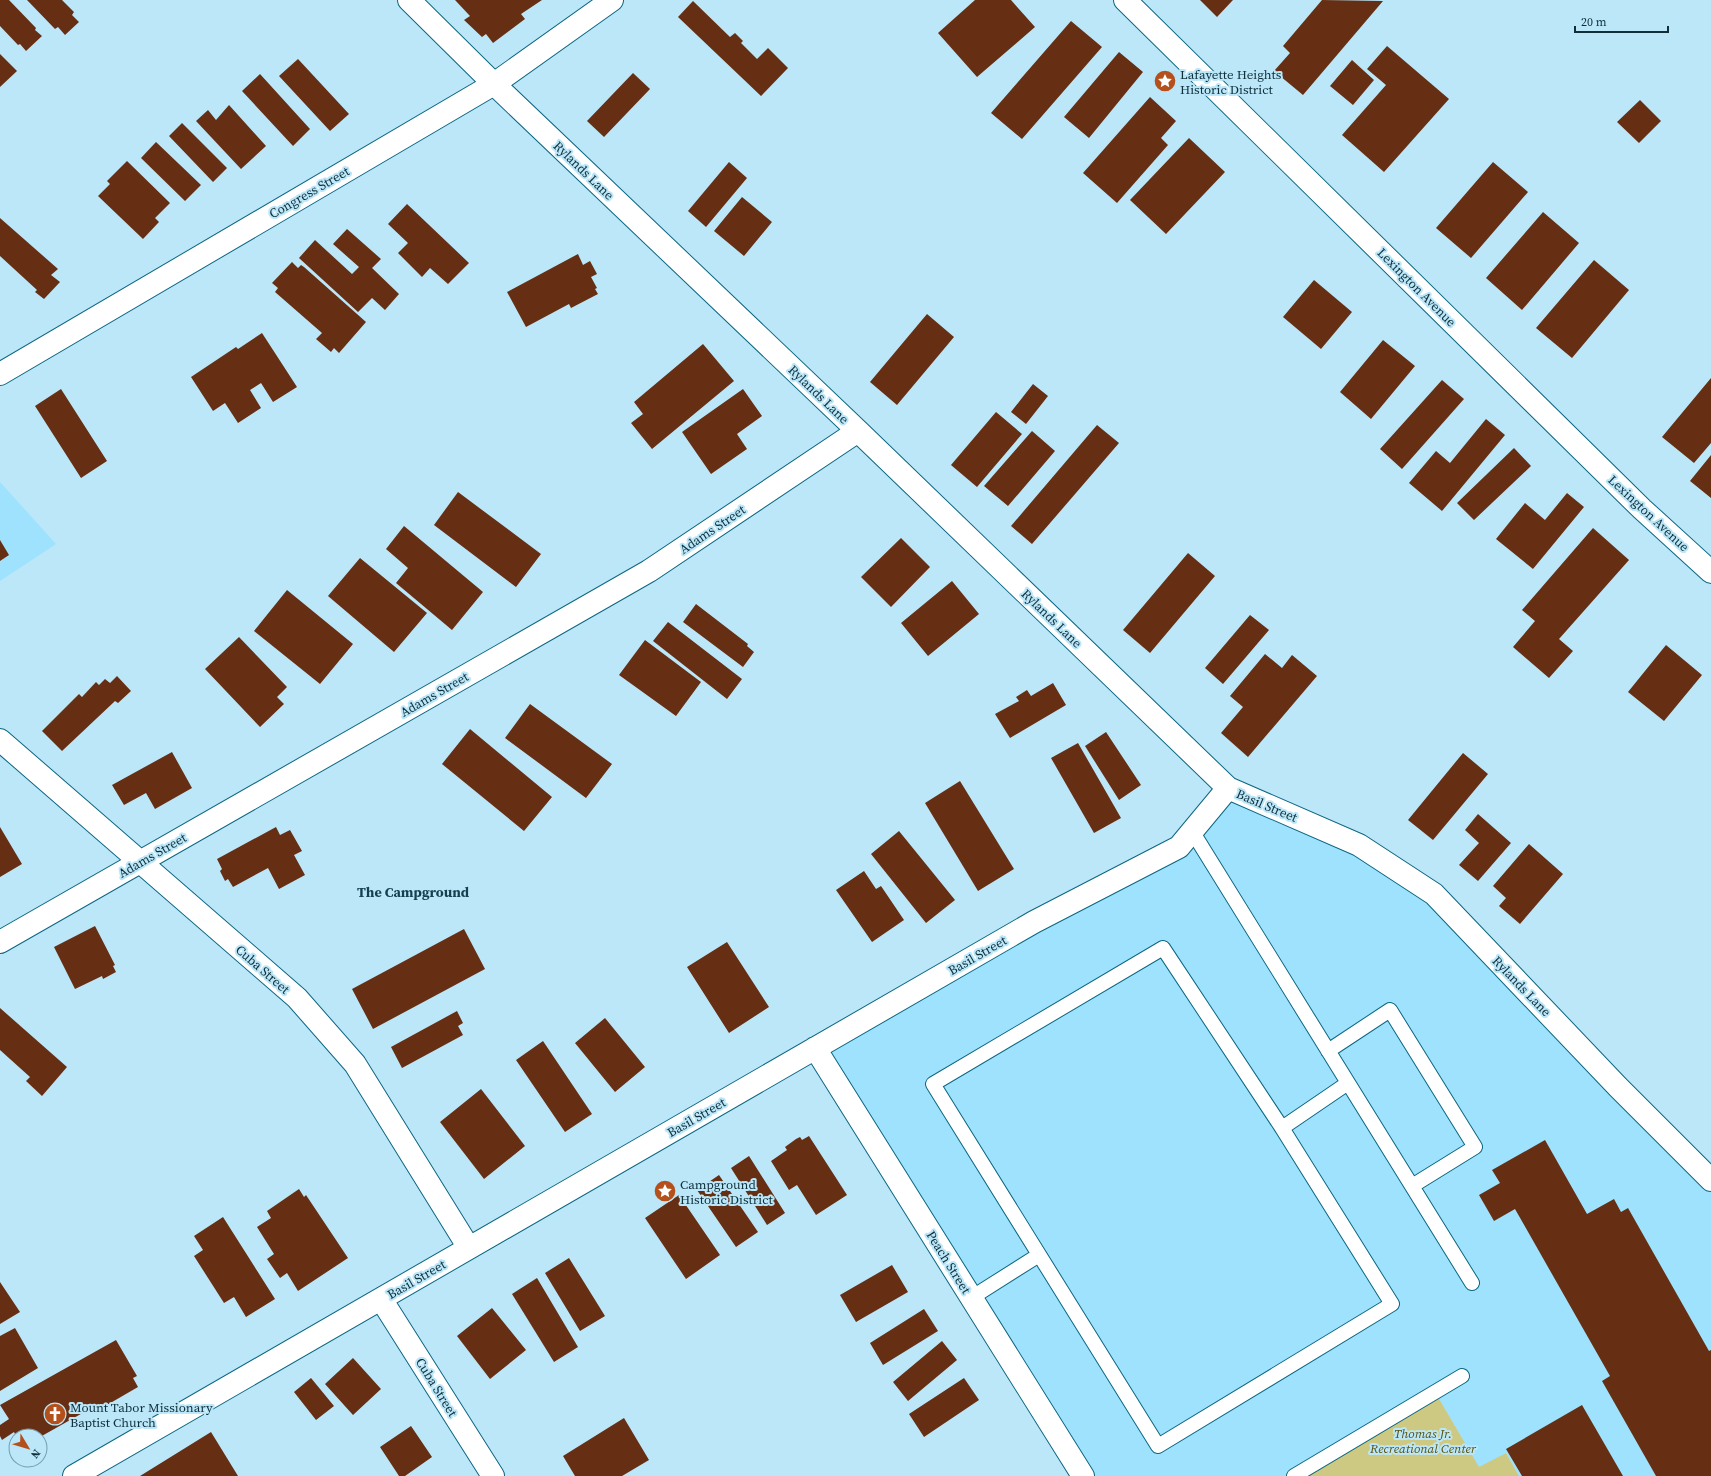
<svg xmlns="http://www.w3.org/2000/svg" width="1711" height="1476" font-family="'Source Serif 4',serif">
	<rect width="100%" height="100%" fill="#bbe7f9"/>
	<path fill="#9ee2fd" d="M0 482 56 544 0 581Z
		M1228 788 1434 894 1711 1180V1476H1519L1506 1453 1479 1468 1435 1392 1294 1476H1083L815 1048 1179 847Z"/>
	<path fill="#cec982" d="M1435 1392 1479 1467 1506 1453 1519 1476H1294Z"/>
	<path fill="#662e13" d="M0 0H9L36 28 35 30 42 36 26 51 20 44 18 45 0 26Z
		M27 0H62L74 12 72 15 79 22 65 35 58 27 55 29Z
		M455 0H542L521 14 525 19 493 43 486 34 482 37 464 20 470 16Z
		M975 0H1011L1035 27 977 77 938 33Z
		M1200 0H1233L1217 17Z
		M1322 0 1383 1 1303 95 1274 71 1290 53 1283 46Z
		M693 1 730 37 735 33 743 41 741 43 757 59 768 48 788 68 761 96 678 17Z
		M1071 21 1102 47 1022 139 991 113Z
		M1387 46 1449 99 1384 172 1342 135 1386 85 1367 69Z
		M1119 52 1143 72 1089 138 1064 117Z
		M0 54 17 71 0 87Z
		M298 59 349 114 330 131 279 76Z
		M1352 60 1374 80 1353 105 1330 86Z
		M633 73 650 89 604 137 587 121Z
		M260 74 310 129 293 146 242 91Z
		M1150 97 1176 121 1161 138 1168 145 1117 203 1083 173Z
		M1640 100 1661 121 1639 143 1617 122Z
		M229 105 266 146 241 169 196 121 208 110 216 120Z
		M182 123 227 168 213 182 169 136Z
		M1189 138 1225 172 1166 234 1130 200Z
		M156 142 201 185 185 201 141 158Z
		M127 161 170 203 155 218 159 222 143 239 98 196 110 184 107 181Z
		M729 162 747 178 706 227 688 211Z
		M1493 162 1528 192 1471 258 1436 228Z
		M742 197 772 222 744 256 714 231Z
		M407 204 469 263 448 284 430 268 422 277 398 253 408 243 388 224Z
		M1543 212 1579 243 1522 310 1486 278Z
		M0 218 58 269 51 275 60 282 44 299 35 292 37 290 0 256Z
		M347 229 381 259 372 268 399 294 385 310 372 298 358 312 299 258 315 240 352 274 359 267 333 244Z
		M578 254 583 265 590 261 597 274 591 277 597 288 595 289 598 294 571 308 569 304 526 327 507 292Z
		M1594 260 1629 290 1572 358 1536 328Z
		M292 262 298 268 301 265 304 267 366 322 339 353 334 348 331 352 316 339 322 333 275 292 278 288 272 283Z
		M1314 280 1352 312 1321 349 1283 317Z
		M927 314 954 337 897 405 870 382Z
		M262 333 297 387 273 402 261 383 250 390 261 408 238 423 225 403 213 411 191 377 236 347 238 349Z
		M1383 340 1415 366 1371 419 1340 392Z
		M703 344 734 381 652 449 631 423 643 414 634 402Z
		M1711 378V443L1694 463 1662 437Z
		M1442 380 1464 399 1402 469 1380 449Z
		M1033 384 1048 396 1026 424 1011 412Z
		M61 389 107 461 81 478 35 406Z
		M743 389 762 416 737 434 747 449 711 474 682 432Z
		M996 412 1022 434 977 487 951 465Z
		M1486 419 1505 435 1442 511 1409 483 1436 451 1450 463Z
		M1097 425 1119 443 1032 544 1011 526Z
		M1032 431 1055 451 1008 506 984 486Z
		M1514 448 1531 466 1474 520 1457 503Z
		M1711 455V498L1690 481Z
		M458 492 541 554 516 587 434 525Z
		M1567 493 1584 507 1533 569 1496 539 1525 503 1545 520Z
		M404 526 483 592 452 630 396 583 408 568 386 549Z
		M1593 528 1629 560 1559 639 1573 651 1549 678 1513 647 1535 621 1522 610Z
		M901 538 930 567 891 607 861 577Z
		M0 540 9 555 0 561Z
		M1188 553 1215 576 1150 653 1123 630Z
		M360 558 427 613 394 652 328 596Z
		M952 581 979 614 928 656 901 623Z
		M287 590 353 644 320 684 254 631Z
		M696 604 748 644 747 646 754 652 743 667 683 622Z
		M1250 615 1269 630 1223 684 1205 668Z
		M668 622 742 679 727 699 653 641Z
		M239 637 287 687 277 697 284 704 260 727 205 669Z
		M645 640 701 682 676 716 619 675Z
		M1666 645 1702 675 1664 721 1628 692Z
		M1265 654 1282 668 1292 655 1317 676 1248 757 1221 733 1243 707 1230 696Z
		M117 676 131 691 118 703 115 701 114 702 62 751 42 731 79 694 82 697 96 682 99 685 105 679 110 683Z
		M1053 683 1066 705 1010 738 995 714 1019 701 1016 697 1027 690 1031 696Z
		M530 704 612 764 586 798 505 738Z
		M470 729 552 797 524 831 442 764Z
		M1106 732 1141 785 1119 800 1085 746Z
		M1078 743 1121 818 1094 833 1051 758Z
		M172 752 192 788 155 809 146 793 124 805 112 785Z
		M1463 753 1488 774 1433 840 1408 820Z
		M960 781 1014 869 978 891 925 803Z
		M1478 814 1511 843 1478 881 1459 865 1479 843 1465 830Z
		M0 827 22 864 0 877Z
		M276 827 280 835 290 830 302 851 294 855 305 875 279 889 268 868 233 887 228 879 225 881 220 871 222 869 217 859Z
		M899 831 955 900 926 923 871 854Z
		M1529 844 1563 874 1520 924 1499 906 1506 898 1493 886Z
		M864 871 876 889 881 886 904 920 872 942 836 890Z
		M95 926 115 965 113 966 116 972 103 979 102 976 75 989 54 947Z
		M464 929 485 969 373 1029 352 989Z
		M727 942 769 1007 729 1033 687 967Z
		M0 1008 67 1067 42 1096 26 1081 30 1077 0 1050Z
		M457 1011 463 1023 458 1026 463 1035 402 1068 391 1047Z
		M605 1018 645 1067 615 1092 575 1043Z
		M543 1041 592 1114 565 1132 516 1060Z
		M481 1089 525 1146 484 1179 440 1122Z
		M809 1136 847 1195 816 1215 797 1185 789 1190 771 1161 787 1150 785 1147 796 1139 800 1137 802 1140Z
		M1545 1140 1587 1214 1614 1199 1621 1212 1628 1208 1709 1351 1711 1350V1476H1656L1602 1381 1610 1376 1515 1209 1494 1221 1479 1195 1500 1183 1492 1170Z
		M749 1156 785 1213 767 1225 731 1168Z
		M719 1175 758 1232 736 1247 697 1190Z
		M299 1189 304 1197 306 1195 348 1258 298 1291 287 1273 280 1278 267 1259 274 1254 257 1227 271 1218 267 1211Z
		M679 1195 720 1255 686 1279 645 1218Z
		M223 1217 275 1299 246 1317 234 1297 224 1303 194 1256 203 1250 194 1236Z
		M569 1258 605 1316 580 1331 545 1273Z
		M892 1265 908 1292 856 1322 840 1295Z
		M537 1278 578 1347 554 1362 512 1294Z
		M0 1282 20 1312 0 1324Z
		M492 1308 526 1350 490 1379 457 1336Z
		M924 1309 938 1331 883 1365 870 1343Z
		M15 1328 38 1368 0 1391V1336Z
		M116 1340 137 1376 133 1378 138 1387 100 1409 97 1405 95 1406 40 1437V1436H16L14 1432 2 1440 0 1436V1425L9 1419 0 1405Z
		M942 1341 957 1360 908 1401 893 1382Z
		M353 1358 381 1389 353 1415 325 1384Z
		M311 1378 334 1406 316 1420 294 1392Z
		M964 1378 979 1400 924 1437 909 1414Z
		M1582 1405 1623 1476H1522L1506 1449Z
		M624 1418 649 1460 622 1476H575L563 1456Z
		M411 1426 432 1457 405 1476H399L380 1447Z
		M211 1432 238 1476H140Z"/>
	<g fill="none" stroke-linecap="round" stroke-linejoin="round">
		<g stroke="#0c6781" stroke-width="16">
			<path id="service" d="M1192 831 1472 1283
				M1328 1051 1390 1010 1475 1147 1412 1186
				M1282 1128 1392 1304 1158 1446 933 1084 1163 948 1282 1128 1348 1083
				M971 1298 1039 1255
				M1294 1476 1462 1376"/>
		</g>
		<g stroke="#0c6781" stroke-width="24">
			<path id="minor" d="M409 0 494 84 858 431 1228 788 1359 845 1434 894 1618 1087 1711 1180
				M1125 0 1642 509 1711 572
				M0 740 297 998 355 1064 469 1248
				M0 942 649 571 858 431
				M815 1048 1083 1476
				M381 1299 493 1476
				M74 1476 1034 922 1179 847 1228 788"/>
		</g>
		<g stroke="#0c6781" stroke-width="24">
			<path id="tertiary" d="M0 374 494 84 612 0"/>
		</g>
		<use href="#service" stroke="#fff" stroke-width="14"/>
		<use href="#minor" stroke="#fff" stroke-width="22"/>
		<use href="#tertiary" stroke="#fff" stroke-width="22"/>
	</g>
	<defs>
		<g id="sight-disc" transform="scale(1.15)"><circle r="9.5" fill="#b4501b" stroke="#bbe7f9"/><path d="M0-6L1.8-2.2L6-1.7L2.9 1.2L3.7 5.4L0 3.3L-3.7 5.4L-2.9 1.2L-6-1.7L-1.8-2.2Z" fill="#fff"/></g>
		<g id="church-disc" transform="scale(1.15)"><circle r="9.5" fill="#b4501b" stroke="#bbe7f9"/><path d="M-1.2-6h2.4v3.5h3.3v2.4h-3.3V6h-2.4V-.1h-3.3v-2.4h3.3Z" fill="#fff"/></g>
	</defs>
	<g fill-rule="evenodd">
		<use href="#sight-disc" x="1165" y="81"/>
		<use href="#sight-disc" x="665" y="1191"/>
		<use href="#church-disc" x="55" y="1414"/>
	</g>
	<g text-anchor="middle" stroke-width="4" stroke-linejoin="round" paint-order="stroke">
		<g font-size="13" fill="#0f303b" stroke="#bbe7f9" text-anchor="start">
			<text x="1180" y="79">Lafayette Heights<tspan x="1180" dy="15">Historic District</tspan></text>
			<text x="680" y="1189">Campground<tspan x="680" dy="15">Historic District</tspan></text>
			<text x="70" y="1412">Mount Tabor Missionary<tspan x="70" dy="15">Baptist Church</tspan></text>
		</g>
		<g font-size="13" fill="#0f303b" stroke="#bbe7f9">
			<text transform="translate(584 170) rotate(44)" y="5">Rylands Lane</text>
			<text transform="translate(309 192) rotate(-30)" y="5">Congress Street</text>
			<text transform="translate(1417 287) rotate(45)" y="5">Lexington Avenue</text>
			<text transform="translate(819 394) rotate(44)" y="5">Rylands Lane</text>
			<text transform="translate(1649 513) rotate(43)" y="5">Lexington Avenue</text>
			<text transform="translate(712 529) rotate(-34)" y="5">Adams Street</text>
			<text transform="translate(1052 618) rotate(44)" y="5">Rylands Lane</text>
			<text transform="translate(434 694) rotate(-30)" y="5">Adams Street</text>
			<text transform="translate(1267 805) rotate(23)" y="5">Basil Street</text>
			<text transform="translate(152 855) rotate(-30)" y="5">Adams Street</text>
			<text transform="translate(977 955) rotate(-30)" y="5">Basil Street</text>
			<text transform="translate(263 969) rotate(41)" y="5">Cuba Street</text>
			<text transform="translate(1522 986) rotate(46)" y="5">Rylands Lane</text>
			<text transform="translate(696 1117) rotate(-30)" y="5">Basil Street</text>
			<text transform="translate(949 1262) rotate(58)" y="5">Peach Street</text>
			<text transform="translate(416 1279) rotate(-30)" y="5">Basil Street</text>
			<text transform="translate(437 1387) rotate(58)" y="5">Cuba Street</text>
		</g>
		<g font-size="13" font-style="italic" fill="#58530f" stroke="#bbe7f9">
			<text x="1423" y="1438">Thomas Jr.<tspan x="1423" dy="15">Recreational Center</tspan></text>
		</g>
		<g font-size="14" font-weight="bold" fill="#17404f" stroke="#bbe7f9">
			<text x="413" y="897">The Campground</text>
		</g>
	</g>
	<g transform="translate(28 1448) rotate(128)"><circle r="19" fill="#bbe7f9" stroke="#769ead"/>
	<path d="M0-3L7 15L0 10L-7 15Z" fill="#b4501b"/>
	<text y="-6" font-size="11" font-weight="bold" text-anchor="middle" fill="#0f303b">N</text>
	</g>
	<path d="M1575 26v6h93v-6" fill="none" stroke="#0f303b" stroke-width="2"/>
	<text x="1581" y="26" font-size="12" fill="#0f303b" stroke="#bbe7f9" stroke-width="3" paint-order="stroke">20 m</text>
</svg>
